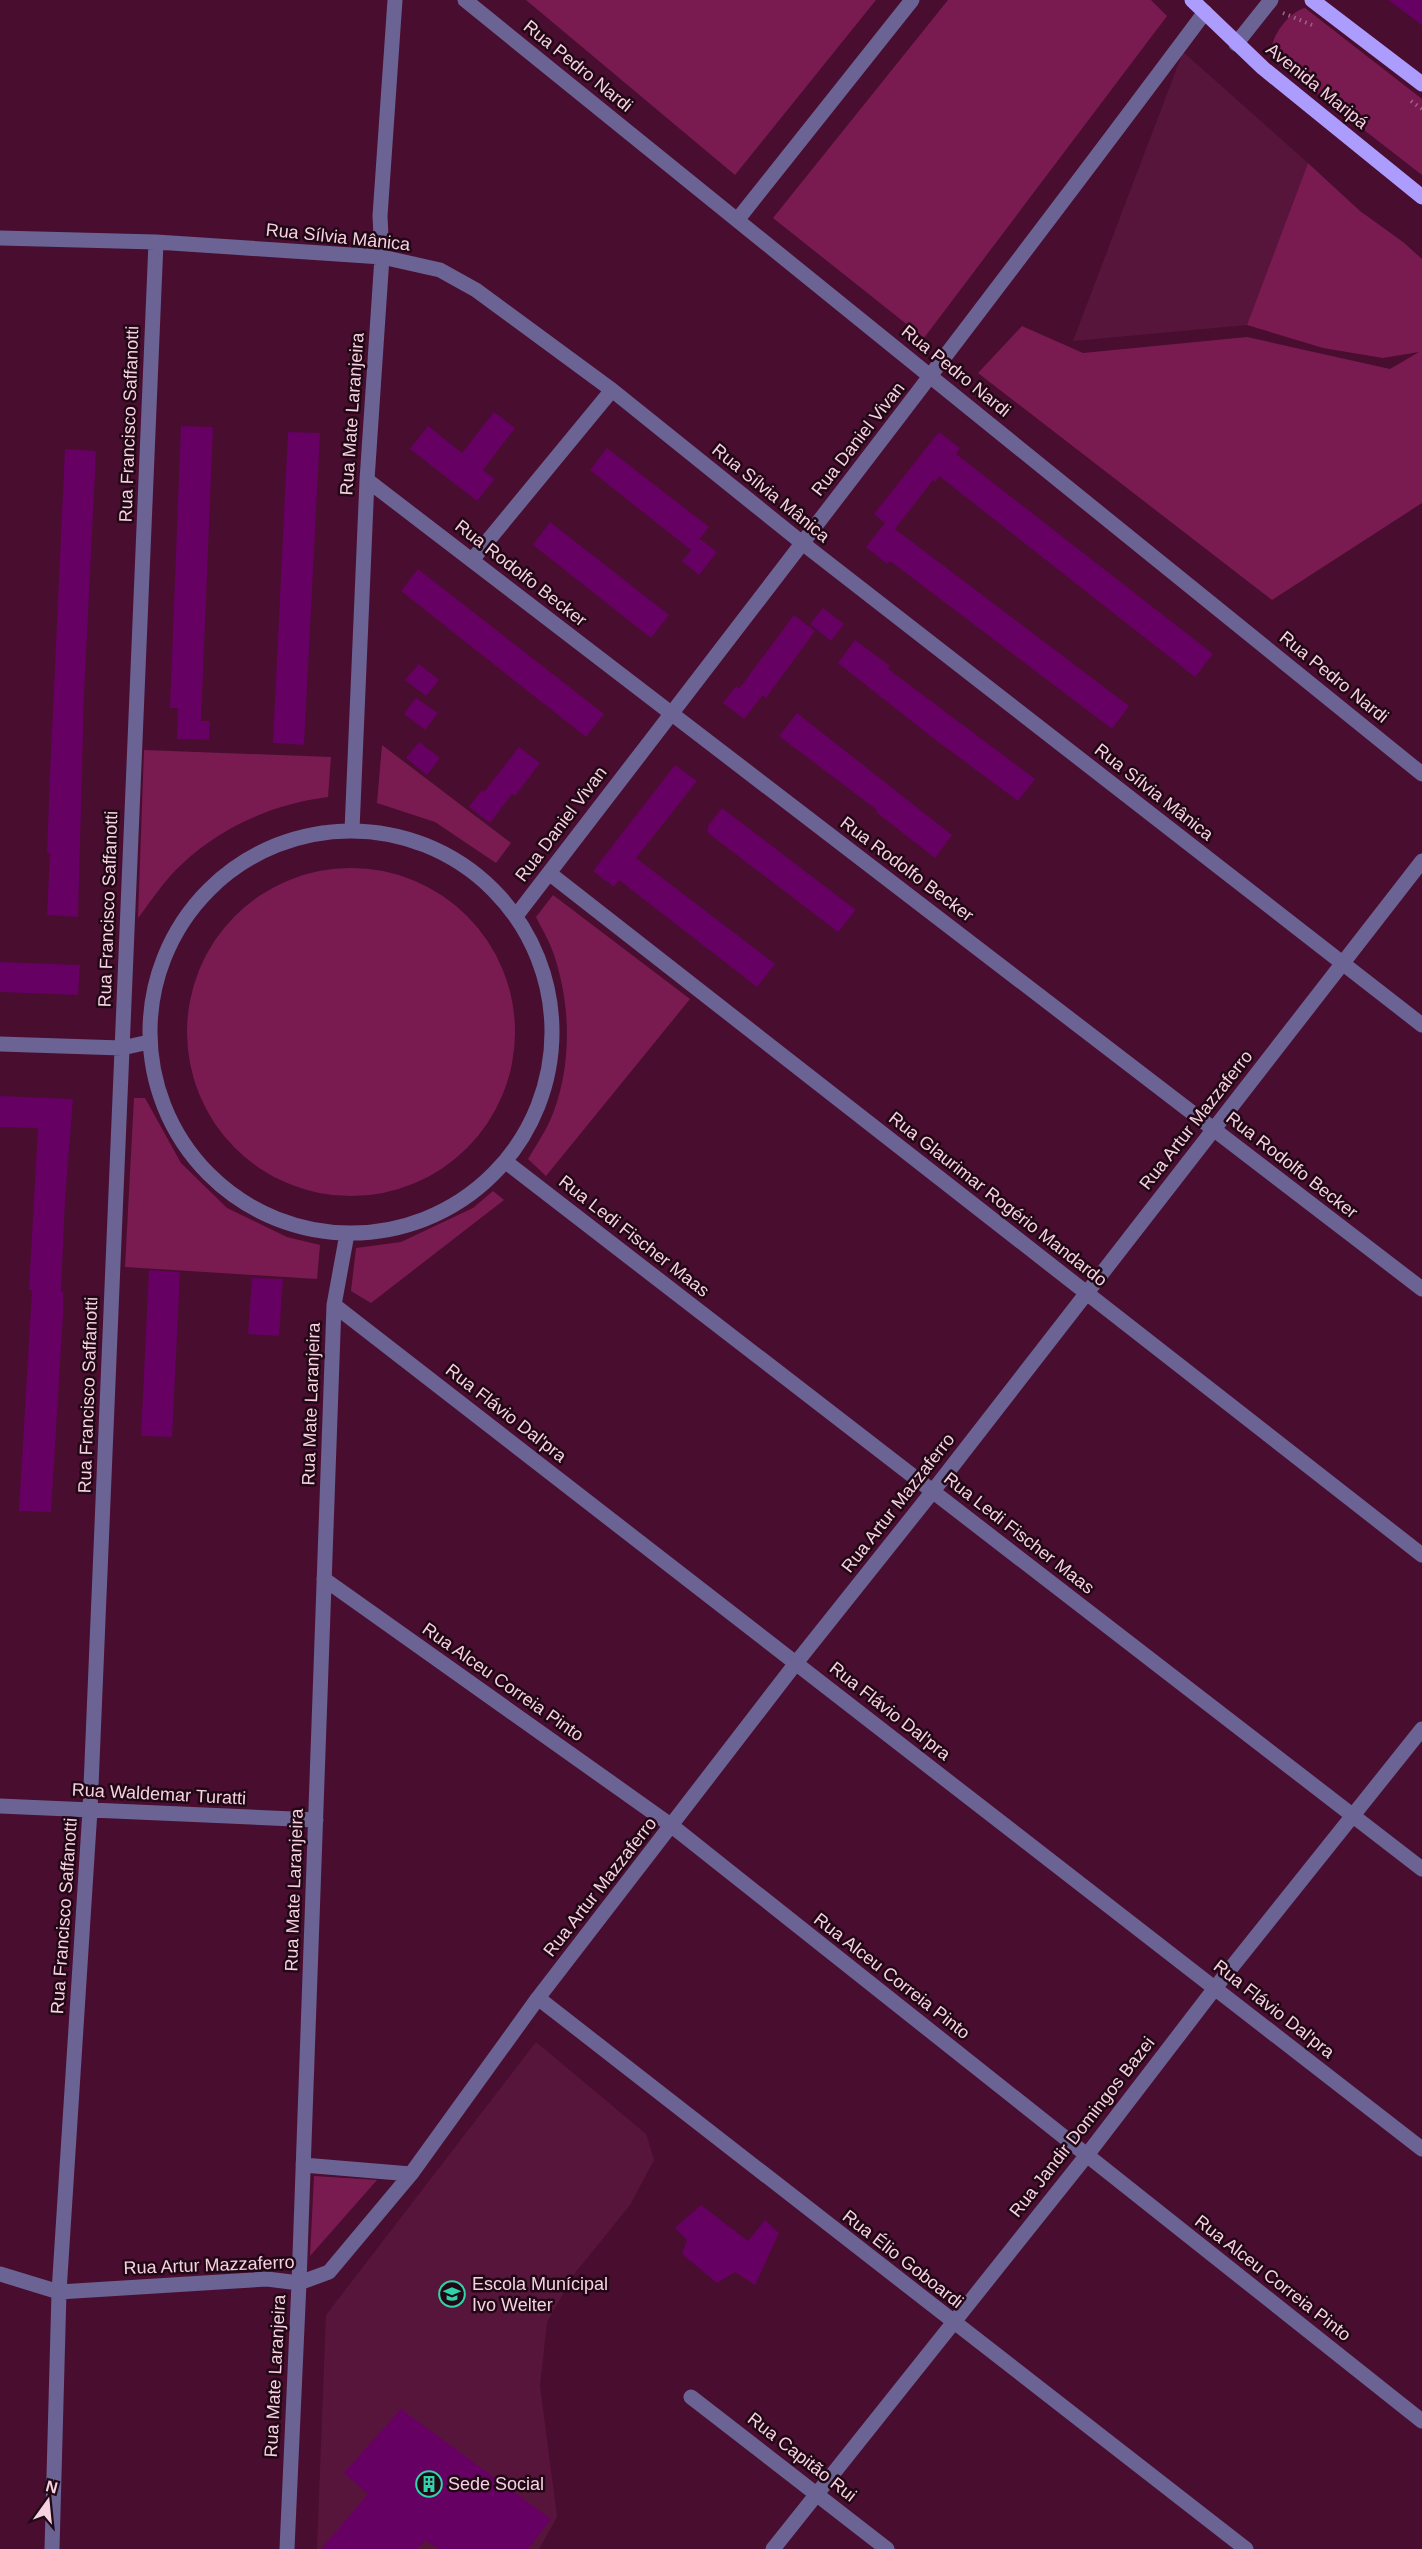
<svg xmlns="http://www.w3.org/2000/svg" width="1422" height="2549" font-family="Arial,sans-serif">
	<rect width="100%" height="100%" fill="#490d30"/>
	<path fill="#58153b" d="M1183 52 1308 163 1247 325 1073 341Z
		M536 2042 646 2134 654 2160 630 2205 575 2273 547 2322 540 2386 557 2517 539 2549H317L326 2315Z"/>
	<path fill="#791b51" d="M526 0H876L735 175Z
		M948 0H1151L1167 16 924 338 773 218Z
		M1305 8 1422 99V175L1275 61C1273 56 1271 51 1272 47 1274 32 1291 11 1305 8Z
		M1308 163 1360 211 1403 242 1422 259V503L1272 600 978 373 1022 326 1083 353 1247 337 1390 369 1419 352 1383 358 1323 348 1247 325Z
		M382 745 511 843 496 863 435 822 377 803Z
		M144 750 331 757 328 797C274 804 222 826 182 864 165 879 152 900 138 918Z
		M187 1032a164 164 0 1 1 328 0a164 164 0 1 1-328 0Z
		M553 895 690 999 546 1176 528 1159C535 1147 543 1135 549 1123 572 1072 572 1008 554 955 550 942 542 929 536 917Z
		M134 1098H145L181 1163 227 1208 287 1237 320 1245 317 1279 125 1267Z
		M493 1191 504 1200 371 1303 351 1291 356 1248 401 1242 473 1208Z
		M314 2176 377 2180 310 2256Z"/>
	<path fill="#660062" d="M1388 0H1422V25Z
		M494 412 515 428 483 470 495 479 477 501 410 449 428 426 462 453Z
		M181 426 213 427 201 721H210L209 740 177 739 178 708H170Z
		M288 432 320 433 304 745 273 743Z
		M939 432 960 448 956 454 1213 654 1195 677 939 476 935 482 933 480 895 529 1129 706 1112 729 890 561 887 564 866 547 885 523 874 514Z
		M607 448 709 527 691 550 590 470Z
		M65 449 96 451 84 695 78 917 47 915 50 853H47L50 776Z
		M550 522 669 615 651 638 533 545Z
		M700 539 717 552 699 575 682 561Z
		M418 569 604 714 586 737 401 591Z
		M823 608 844 624 831 641 810 624Z
		M794 615 815 631 766 698 763 695 744 719 723 703 736 686 739 689Z
		M855 640 890 666 888 669 1035 779 1018 801 933 738 838 663Z
		M419 664 439 680 426 696 405 680Z
		M416 698 438 713 425 730 404 714Z
		M797 713 952 835 935 858 876 812 877 810 779 736Z
		M419 742 440 758 427 775 406 758Z
		M519 747 540 763 515 796 512 794 490 823 469 807 482 790 484 792Z
		M675 765 697 781 636 858 775 964 757 987 619 880 614 887 593 871Z
		M722 808 856 910 838 932 708 833V826Z
		M0 962 80 965 78 995 0 992Z
		M0 1096 73 1099 65 1199 61 1292H63V1314L51 1512 19 1511 32 1290H29L38 1128 0 1127Z
		M149 1270 180 1272 172 1437 141 1436Z
		M252 1278 283 1279 279 1336 248 1334Z
		M701 2205 748 2241 765 2220 779 2233 755 2285 735 2272 717 2283 682 2254 687 2240 675 2228Z
		M401 2409 551 2519 528 2549H439L425 2540 417 2549H321L368 2494 344 2473Z"/>
	<g fill="none" stroke-linecap="round" stroke-linejoin="round">
		<path stroke="#9a6882" stroke-width="4" stroke-dasharray="1.5 4.5" stroke-linecap="butt" d="M1283 13 1312 25
			M1411 101 1422 109"/>
		<path stroke="#6a6393" stroke-width="15" d="M465 0 1422 774
			M1236 44 1271 0
			M738 219 912 0
			M0 238 156 242 382 257 440 270 476 290 612 390 801 542 1422 1025
			M367 480 1422 1289
			M472 560 612 390
			M352 830 367 480 382 257 380 216 395 0
			M150 1032a201 201 0 1 1 402 0a201 201 0 1 1-402 0Z
			M549 873 1422 1555
			M516 916C747 615 978 316 1205 12
			M0 1044 122 1048 149 1042
			M506 1162 1422 1869
			M334 1305 1422 2149
			M324 1579 672 1826 1422 2421
			M0 1806 316 1820
			M538 1998 1246 2549
			M303 2165 411 2174
			M0 2274 59 2292 267 2279 299 2283 329 2272 411 2174 538 1998 796 1663 933 1491 1422 861
			M691 2397 887 2549
			M52 2549 59 2292 90 1810 156 242
			M287 2549 299 2283 334 1305 347 1234
			M773 2549 1087 2155 1215 1988 1422 1729"/>
		<path stroke="#ac9cfd" stroke-width="15" d="M1192 0 1263 68 1422 197
			M1312 0 1422 84"/>
	</g>
	<defs>
		<g id="school-ring" transform="scale(1.35)"><circle r="9.5" fill="#210815" stroke="#30d4aa" stroke-width="1.5"/><path d="M0-5L7-2L0 1L-7-2ZM-4 1L0 2.5L4 1V4Q0 6-4 4Z" fill="#30d4aa"/></g>
		<g id="building-ring" transform="scale(1.35)"><circle r="9.5" fill="#210815" stroke="#30d4aa" stroke-width="1.5"/><path d="M-4-6H4V6H1V3H-1V6H-4ZM-2.5-4.3h1.7v1.8h-1.7ZM.8-4.3h1.7v1.8H.8ZM-2.5-1h1.7V.8h-1.7ZM.8-1h1.7V.8H.8Z" fill="#30d4aa"/></g>
	</defs>
	<g fill-rule="evenodd">
		<use href="#school-ring" x="452" y="2294"/>
		<use href="#building-ring" x="429" y="2484"/>
	</g>
	<g text-anchor="middle" stroke-width="5" stroke-linejoin="round" paint-order="stroke">
		<g font-size="18" fill="#f7d1e1" stroke="#210815">
			<text transform="translate(578 66) rotate(39)" y="6">Rua Pedro Nardi</text>
			<text transform="translate(1317 86) rotate(39)" y="6">Avenida Maripá</text>
			<text transform="translate(338 237) rotate(6)" y="6">Rua Sílvia Mânica</text>
			<text transform="translate(956 371) rotate(39)" y="6">Rua Pedro Nardi</text>
			<text transform="translate(352 414) rotate(-86)" y="6">Rua Mate Laranjeira</text>
			<text transform="translate(129 424) rotate(-88)" y="6">Rua Francisco Saffanotti</text>
			<text transform="translate(858 439) rotate(-52)" y="6">Rua Daniel Vivan</text>
			<text transform="translate(771 493) rotate(39)" y="6">Rua Sílvia Mânica</text>
			<text transform="translate(521 573) rotate(38)" y="6">Rua Rodolfo Becker</text>
			<text transform="translate(1334 677) rotate(39)" y="6">Rua Pedro Nardi</text>
			<text transform="translate(1154 792) rotate(38)" y="6">Rua Sílvia Mânica</text>
			<text transform="translate(561 824) rotate(-53)" y="6">Rua Daniel Vivan</text>
			<text transform="translate(907 869) rotate(37)" y="6">Rua Rodolfo Becker</text>
			<text transform="translate(108 909) rotate(-88)" y="6">Rua Francisco Saffanotti</text>
			<text transform="translate(1196 1120) rotate(-52)" y="6">Rua Artur Mazzaferro</text>
			<text transform="translate(1292 1165) rotate(38)" y="6">Rua Rodolfo Becker</text>
			<text transform="translate(998 1199) rotate(38)" y="6">Rua Glaurimar Rogério Mandardo</text>
			<text transform="translate(634 1236) rotate(38)" y="6">Rua Ledi Fischer Maas</text>
			<text transform="translate(88 1395) rotate(-88)" y="6">Rua Francisco Saffanotti</text>
			<text transform="translate(311 1404) rotate(-88)" y="6">Rua Mate Laranjeira</text>
			<text transform="translate(506 1413) rotate(38)" y="6">Rua Flávio Dal'pra</text>
			<text transform="translate(898 1503) rotate(-52)" y="6">Rua Artur Mazzaferro</text>
			<text transform="translate(1019 1533) rotate(38)" y="6">Rua Ledi Fischer Maas</text>
			<text transform="translate(503 1682) rotate(35)" y="6">Rua Alceu Correia Pinto</text>
			<text transform="translate(890 1711) rotate(38)" y="6">Rua Flávio Dal'pra</text>
			<text transform="translate(159 1794) rotate(3)" y="6">Rua Waldemar Turatti</text>
			<text transform="translate(600 1887) rotate(-52)" y="6">Rua Artur Mazzaferro</text>
			<text transform="translate(294 1890) rotate(-88)" y="6">Rua Mate Laranjeira</text>
			<text transform="translate(64 1916) rotate(-86)" y="6">Rua Francisco Saffanotti</text>
			<text transform="translate(892 1976) rotate(38)" y="6">Rua Alceu Correia Pinto</text>
			<text transform="translate(1274 2009) rotate(38)" y="6">Rua Flávio Dal'pra</text>
			<text transform="translate(1082 2127) rotate(-52)" y="6">Rua Jandir Domingos Bazei</text>
			<text transform="translate(903 2259) rotate(38)" y="6">Rua Élio Goboardi</text>
			<text transform="translate(209 2265) rotate(-2)" y="6">Rua Artur Mazzaferro</text>
			<text transform="translate(1273 2278) rotate(38)" y="6">Rua Alceu Correia Pinto</text>
			<text transform="translate(275 2376) rotate(-87)" y="6">Rua Mate Laranjeira</text>
			<text transform="translate(802 2457) rotate(38)" y="6">Rua Capitão Rui</text>
		</g>
		<g font-size="18" fill="#f7d1e1" stroke="#210815" text-anchor="start">
			<text x="472" y="2290">Escola Munícipal<tspan x="472" dy="21">Ivo Welter</tspan></text>
			<text x="448" y="2490">Sede Social</text>
		</g>
	</g>
	<g transform="translate(48 2501) rotate(15)" stroke="#210815" stroke-width="4.5" paint-order="stroke">
	<path d="M0-4.5L10 22L0 15L-10 22Z" fill="#f7d1e1"/>
	<text y="-9" font-size="16" font-weight="bold" text-anchor="middle" fill="#f7d1e1">N</text>
	</g>
</svg>
